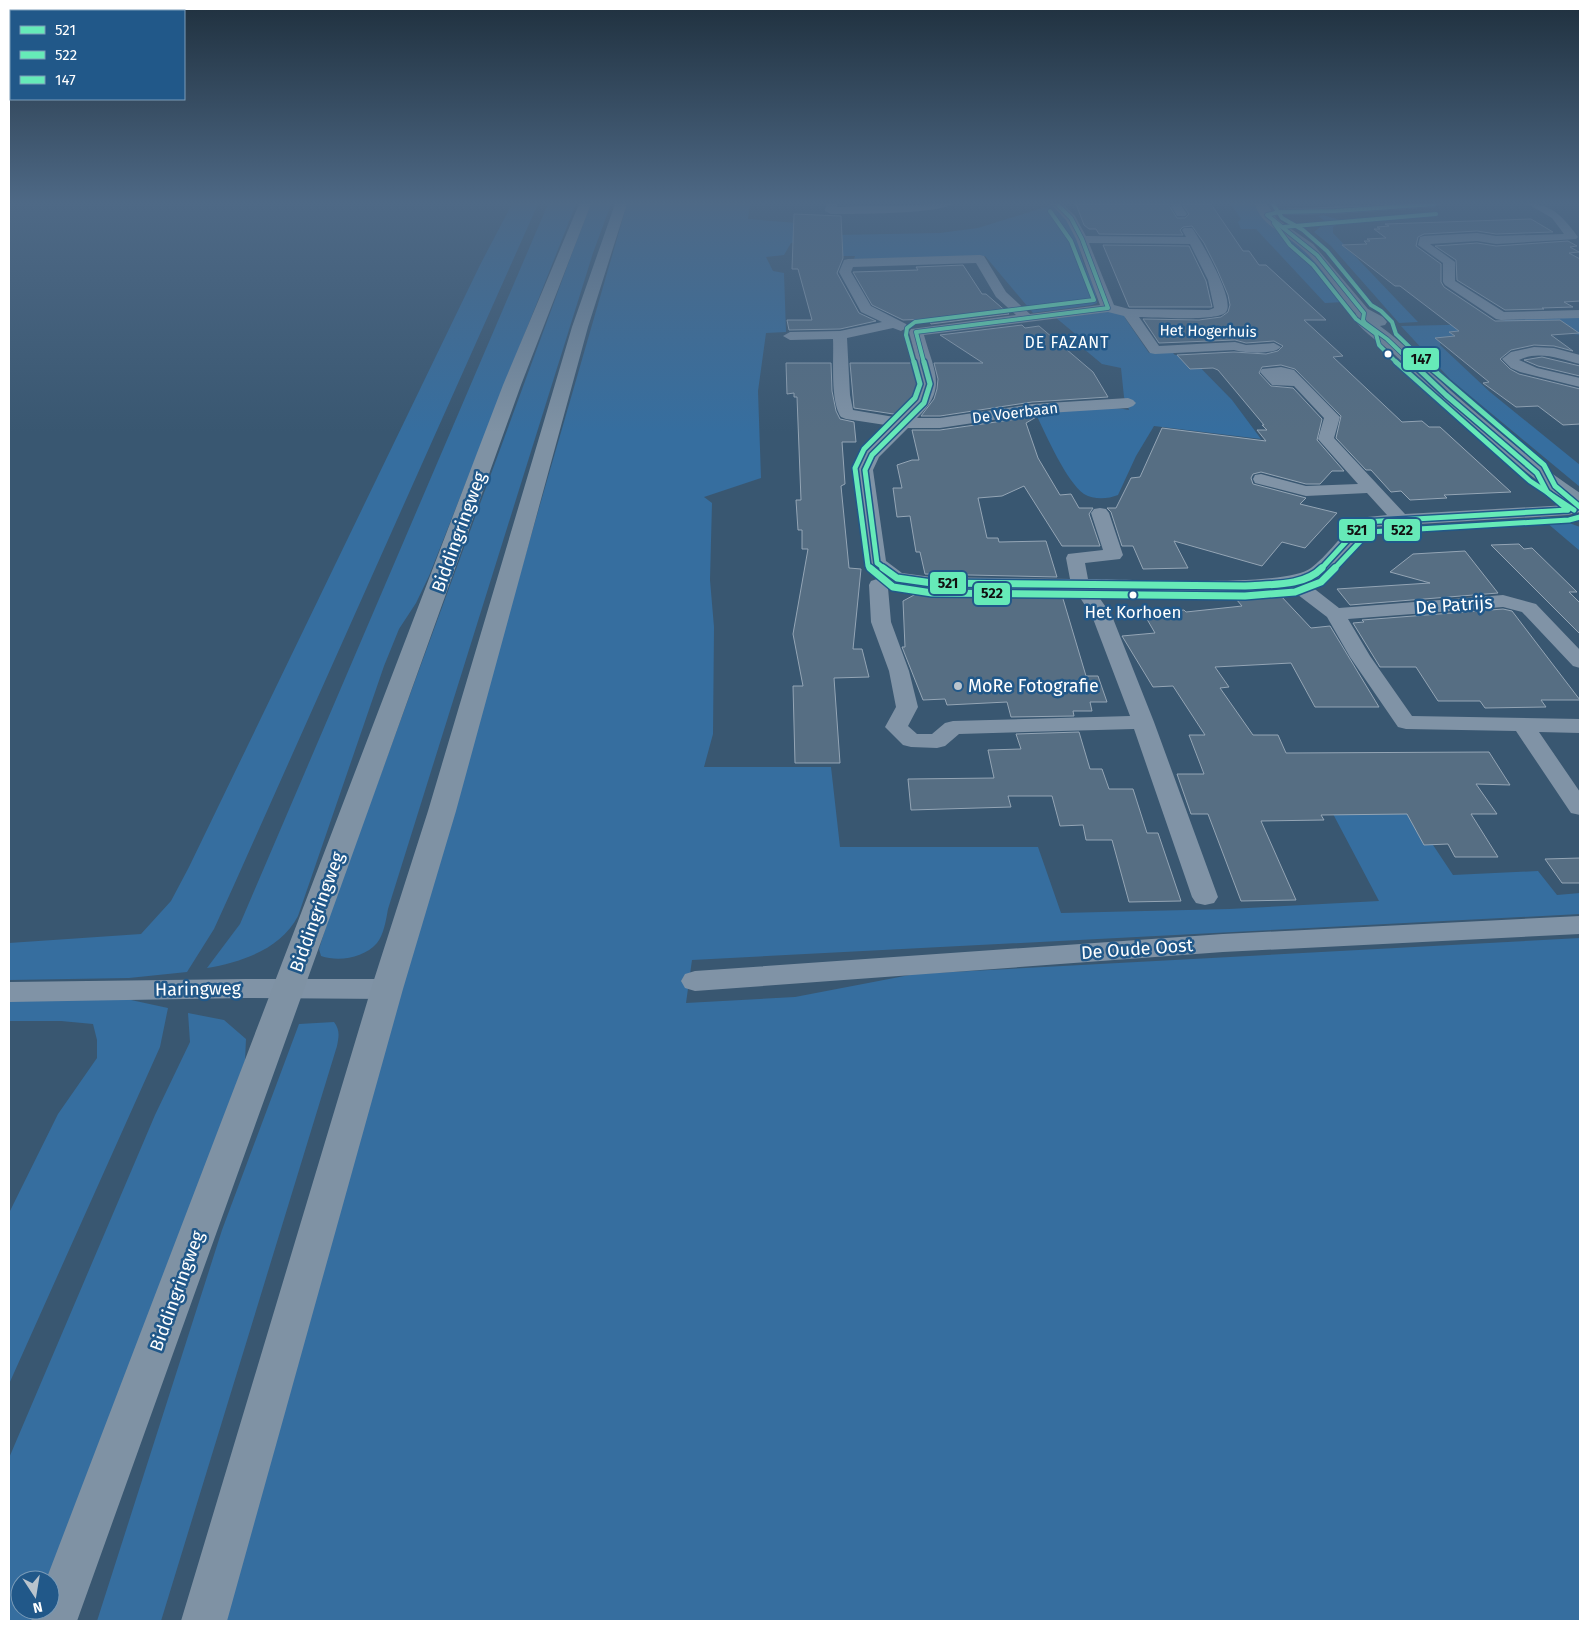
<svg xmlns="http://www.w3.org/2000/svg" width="1589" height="1630" font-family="'Fira Sans',sans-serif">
	<rect width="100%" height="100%" fill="#395771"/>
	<path fill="#366e9f" d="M512 204H538L234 885 214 929 187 972 129 978 9 980V943L141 934 171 901 189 867 480 265Z
		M548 204H576L429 576 416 603 399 629 384 666 298 916C281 949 242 962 207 968L240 924Z
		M591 204H611L593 253 388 909C386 920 384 934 377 943 364 958 339 962 321 956L319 949 332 907 571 256Z
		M627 204H750L748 219 797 223 836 235 940 233 978 228 1052 205C1062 213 1071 224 1077 235 1080 240 1079 245 1080 250 1083 269 1097 284 1097 303L1092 305 1033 313 985 256 854 259 855 256H841V241L791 243 784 255 766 257 773 271 784 273 786 332 766 333 758 391 761 478 704 497 712 503 710 580 714 627 713 734 704 767H831L840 847H1038L1061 913 1229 909 1379 901 1332 812 1409 809 1453 875 1538 871 1557 895 1580 893V914L692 960 686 1003 795 997 915 974 1580 938V1621H224L388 1030Z
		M1231 204H1259L1260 208 1298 242 1321 269 1344 302 1325 303 1256 229H1241L1238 222 1241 219Z
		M1323 215 1343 221 1333 227V233L1418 322 1399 323 1331 246 1314 232 1326 222 1318 216Z
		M1106 310 1127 313 1125 318 1149 353 1172 352 1175 355 1187 354 1232 400 1261 439 1154 426 1136 456 1118 495C1108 499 1094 500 1084 494 1066 481 1046 435 1036 414 1065 409 1100 404 1129 410L1124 397 1121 368 1102 364 1078 344 1085 342 1055 317Z
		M1580 317V335L1529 327 1457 334 1441 342 1440 345 1490 392 1580 465V487L1450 379 1401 326 1490 324 1506 320Z
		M1540 517H1553L1580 527V551Z
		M9 1000H131L168 1008 160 1047 9 1384V1213L58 1114 97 1058V1040L93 1024 61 1021H9Z
		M188 1013 224 1020 246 1039 245 1061 50 1580H20V1610H43L39 1621H9V1458L155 1115 190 1042Z
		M334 1022C340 1030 339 1036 337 1046L161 1621H97L222 1230 299 1024Z"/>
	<path fill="#566e83" stroke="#94a5b5" d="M1076 204H1168L1177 218H1185L1189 214 1182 204H1211L1243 251H1249L1259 265H1266L1326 320H1304L1343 356 1333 357 1402 422 1422 421 1429 427H1440L1511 492 1444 495 1447 498 1410 500 1401 491 1391 492 1371 470H1366L1336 438 1341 416 1295 369 1281 365 1262 367 1259 373 1271 386 1293 388 1322 419 1317 440 1344 471H1332L1320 484H1306L1261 472 1253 474 1251 478 1253 484 1306 498 1300 504 1337 513 1305 548 1282 542 1262 566 1174 541 1188 568 1143 569 1133 546H1122L1111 512 1107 508H1116L1131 478 1140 477 1162 428 1266 441 1257 430H1267L1262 425H1264L1218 370 1213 368 1190 369 1177 355 1234 352 1266 354 1278 351 1283 346 1274 341 1246 343 1235 340 1159 343 1143 319 1199 320 1221 317 1228 312 1230 305 1228 295 1217 269 1204 243 1192 226 1183 227 1180 230 1183 235 1099 234 1096 229H1089L1084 225Z
		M794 214 841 216 843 258 837 273 859 313 876 321 840 329 789 330 787 320H812L798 269H792Z
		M1531 219 1553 232 1496 234 1477 231 1424 234 1418 237 1416 246 1441 264V282L1444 287 1495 321 1560 320 1579 333 1551 335 1573 351 1554 346 1534 345 1511 350 1500 359 1510 369 1519 374 1580 389V424L1563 425 1538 406 1516 407 1483 383 1489 382 1435 338 1455 336 1449 332 1459 331 1400 286H1395L1342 245 1367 244 1364 241H1370L1367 239 1386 238 1374 229H1380L1377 227 1389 226 1385 224Z
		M1568 241 1577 246 1570 247 1579 252 1569 253 1580 259V301L1564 302 1573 307 1542 308 1544 309 1505 310 1457 280 1456 260 1435 246 1477 243 1496 246Z
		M1103 245 1189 246 1206 281 1212 307H1129Z
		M963 265 982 294H986L1009 314 931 324 929 319 903 320 872 305 853 272 918 270 916 267Z
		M1022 325 1025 328 1039 326 1093 372 1108 397 1032 402 940 416H921L934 399 937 389 938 379 934 363H983L940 335Z
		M1542 357 1580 366V376L1538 366 1524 360Z
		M786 363H831L832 391 836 411 840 419 854 422 856 442H842L845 484 841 486 849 568 861 569 853 649H862L869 677 834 678 840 763H795L793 686H803L793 634 808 549H802V530H798L796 500H801L797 397H794V393L787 394Z
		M850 363H915L921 384 915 400 900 415 854 408Z
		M1038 416 1026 423 1038 458 1060 495 1071 494 1079 508H1093L1089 514 1100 546H1062L1024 486 1002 496 978 498 987 538H998L999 542 1046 541 1057 577 925 574 920 552H916L910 516 897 517 893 488H902L897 465 912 460H919L912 430H940Z
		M1519 544 1524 549 1532 548 1577 592H1569L1580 603V634L1491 545Z
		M1465 551 1498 593 1350 605 1337 589 1430 583 1390 572 1413 554Z
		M928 590 1061 592 1086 676H1098L1107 702H1090L1092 711H1073L1074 716 1011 717 1007 702 947 705 945 699 923 700 902 647H905L903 601 916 594 929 595Z
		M1280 595 1311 628 1330 626 1379 707H1315L1291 663 1215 667 1229 687 1220 688 1253 735H1278L1286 753 1489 752 1510 785 1476 784 1497 814H1471L1498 857H1455L1448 844 1424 845 1407 814 1321 815 1324 820 1261 821 1296 900 1241 901 1208 814H1191L1177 774H1204L1189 735H1205L1173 686 1153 687 1122 636 1155 633 1144 614 1184 610 1186 612 1242 606 1236 599Z
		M1503 609 1512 611 1580 700H1541L1546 707 1485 708 1480 701H1438L1416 667H1380L1353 623 1364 622 1362 620Z
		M1079 732 1090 769H1102L1109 789H1133L1147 833H1158L1181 901 1129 902 1112 840H1086L1083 825 1060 826 1052 796H1008L1011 807 911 810 908 779 994 778 988 750 1021 749 1016 734Z
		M1580 858V883H1562L1545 859Z"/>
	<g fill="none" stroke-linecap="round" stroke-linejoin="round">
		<path fill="#8093a6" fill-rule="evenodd" d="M826 204H837V207L951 204C941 214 850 214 831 214L825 211Z
			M1051 204H1063L1075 216 1086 236 1186 237 1182 230 1184 228H1192C1200 239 1236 300 1226 312 1218 322 1154 317 1139 317L1159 346 1235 342 1246 345 1274 343 1281 347C1274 355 1244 353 1234 350L1155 354 1150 353 1124 316 1108 312 924 335C934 372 948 388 917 418H940L1032 404 1128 398 1133 400 1136 403 1133 406 1128 408 1032 414 940 428H908L879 457 873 470 886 561 902 573 932 577 1070 579 1066 558 1068 554 1103 550 1091 513 1094 509 1100 508 1106 509 1109 513 1123 555 1120 559 1085 563 1088 579C1128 579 1285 588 1311 568 1326 557 1344 533 1358 518L1387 515 1367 493 1306 496 1255 483 1253 479 1255 475 1261 474 1306 486 1358 484 1318 439 1324 418 1294 386 1272 385 1260 372 1262 369 1281 367 1294 370 1340 417 1334 438 1405 514 1568 505 1580 502V512L1568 515 1369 527 1324 577 1307 583 1339 608 1503 595 1536 604 1580 650V668L1573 666 1522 612 1503 607 1348 619 1370 656 1412 716 1580 719V733L1539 732 1580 792V815L1571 813 1516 731 1406 729 1398 727 1350 657 1327 617 1289 588 1245 592 1094 590 1112 616 1154 722 1218 897 1214 903 1205 905 1196 903 1192 897 1134 729 959 734 945 746 937 748 911 747 903 745 885 727 896 707 889 671 871 622 869 585 871 581 883 577 868 563 857 470 866 452 892 426 846 419 841 417C830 401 834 359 833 339L790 340 783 336 790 332 840 331 882 322 861 312 839 272 844 260 848 259 980 255 984 256 1006 292 1030 314 1100 305 1076 239 1066 220ZM1089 243 1190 244 1208 280 1214 308 1209 310 1129 309 1114 305ZM976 263 996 297 1016 315 911 329 909 332 923 384 917 401 900 418 853 410 850 395 847 338 893 328 901 331 908 327 906 324 871 306 851 272 853 267ZM899 584 932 589 1075 590 1092 616 1130 716 953 721 945 723 932 734H917L908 726 918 707 909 671 891 622 888 588Z
			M1170 204H1180L1187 214 1185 216H1177Z
			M1391 204H1441L1435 207 1335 214 1279 215 1267 218 1261 215 1263 213 1279 209Z
			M1528 204C1552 203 1565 219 1578 237L1576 239 1496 244 1477 241 1430 244 1455 262V281L1504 312 1580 310V318L1501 320 1496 319 1445 285 1443 282V263L1418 245 1420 237 1424 236 1477 233 1496 236 1564 234 1552 218Z
			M1534 347 1554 348 1580 355V364C1560 359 1539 350 1519 360L1537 368 1580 378V387L1520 372 1511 368 1502 359 1511 352Z
			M1580 916V934L1223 952 695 991 685 988 681 981 685 974 695 971 1223 934Z
			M245 979H387L397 982 401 989 397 996 387 999 245 998 9 1002V982Z"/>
		<path fill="#7b90a2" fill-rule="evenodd" d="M1255 204H1267L1277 219 1313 244 1368 309 1383 317 1387 322 1385 325 1380 326C1406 345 1428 369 1451 391 1492 427 1535 463 1580 493V508L1573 506C1508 462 1451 410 1395 355 1383 344 1364 334 1355 320L1356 314C1334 290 1319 260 1292 241 1277 229 1261 224 1255 204Z"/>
		<path fill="#7f92a4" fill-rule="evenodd" d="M579 204H591L521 385 77 1621H31L35 1610H50V1580H46L503 385Z
			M615 204H627L588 327 456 811 403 989 227 1621H181L371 989 428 811 572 327Z"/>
		<g stroke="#215889" stroke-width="5.5">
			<path id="bus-1-far2" d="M924 363 916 332 1108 308 1082 239 1071 218 1057 204
				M1412 363 1387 339 1365 323 1363 320 1364 313 1317 255 1267 215 1279 212 1335 211 1435 204"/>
		</g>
		<g stroke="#215889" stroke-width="8">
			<path id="bus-1-far1" d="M1411 362 1446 395 1537 473 1547 492 1568 510
				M885 569 877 563 865 470 872 455 924 403 930 384 924 362
				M1321 569 1364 522 1568 510"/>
		</g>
		<g stroke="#215889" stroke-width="10">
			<path id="bus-1" d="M883 568 897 578 932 583 1245 586C1269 584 1304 587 1322 568"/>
		</g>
		<g stroke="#215889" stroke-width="5.5">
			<path id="bus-2-far2" d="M1274 223 1290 245 1313 265 1356 319 1376 334 1379 345 1397 363
				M1283 227 1436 214
				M914 363 906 335 907 328 915 322 1094 300 1071 241 1050 211"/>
		</g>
		<g stroke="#215889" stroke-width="8">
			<path id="bus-2-far1" d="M1396 362 1530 481 1574 510
				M871 569 868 566 855 468 864 449 915 398 920 384 914 362
				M1334 569 1369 532 1569 520 1580 517"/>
		</g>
		<g stroke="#215889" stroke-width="10">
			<path id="bus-2" d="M870 568 893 587 932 593 1245 596 1295 592 1321 582 1335 568"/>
		</g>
		<g stroke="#215889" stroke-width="5.5">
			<path id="bus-3-far1" d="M1273 204 1282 218 1303 230 1327 251 1371 305 1381 311 1392 322 1396 334 1426 363"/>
		</g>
		<g stroke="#215889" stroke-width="8">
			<path id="bus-3" d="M1424 362 1544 465 1555 486 1580 507"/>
		</g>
		<use href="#bus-1-far2" stroke="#66eab8" stroke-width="4"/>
		<use href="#bus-1-far1" stroke="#66eab8" stroke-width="5"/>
		<use href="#bus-1" stroke="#66eab8" stroke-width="7"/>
		<use href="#bus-2-far2" stroke="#66eab8" stroke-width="4"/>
		<use href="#bus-2-far1" stroke="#66eab8" stroke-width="5"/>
		<use href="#bus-2" stroke="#66eab8" stroke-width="7"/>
		<use href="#bus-3-far1" stroke="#66eab8" stroke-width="4"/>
		<use href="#bus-3" stroke="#66eab8" stroke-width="5"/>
	</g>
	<linearGradient id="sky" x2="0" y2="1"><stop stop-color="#1f303e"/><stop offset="0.47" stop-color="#4e6986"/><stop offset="1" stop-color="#4e6986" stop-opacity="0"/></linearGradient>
	<rect width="1589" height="432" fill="url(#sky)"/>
	<g fill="#fff" stroke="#215889" stroke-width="2">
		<circle cx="1388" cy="354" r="4.5"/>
		<circle cx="1133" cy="595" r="4.5"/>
	</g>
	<circle fill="#bac4cd" stroke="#215889" stroke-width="2" cx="958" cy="686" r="5"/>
	<g text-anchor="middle" stroke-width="5" stroke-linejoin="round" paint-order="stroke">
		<g font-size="15" fill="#fff" stroke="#215889">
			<text transform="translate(1208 331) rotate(1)" y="5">Het Hogerhuis</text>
			<text transform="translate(1015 413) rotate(-7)" y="5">De Voerbaan</text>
		</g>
		<g font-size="16" letter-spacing="1" fill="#fff" stroke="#215889">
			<text x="1067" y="348">DE FAZANT</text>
		</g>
		<g font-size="17" fill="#fff" stroke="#215889">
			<text x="1133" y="618">Het Korhoen</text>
		</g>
		<g font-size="18" fill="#fff" stroke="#215889">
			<text transform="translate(459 532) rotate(-70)" y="6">Biddingringweg</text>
			<text transform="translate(1454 605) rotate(-4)" y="6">De Patrijs</text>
			<text transform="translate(317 912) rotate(-70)" y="6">Biddingringweg</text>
			<text transform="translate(1137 949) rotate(-4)" y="6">De Oude Oost</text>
			<text transform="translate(198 989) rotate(-1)" y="6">Haringweg</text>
			<text transform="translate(177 1291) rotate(-70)" y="6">Biddingringweg</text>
		</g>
		<g font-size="18" fill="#fff" stroke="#215889" text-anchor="start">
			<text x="968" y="692">MoRe Fotografie</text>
		</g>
	</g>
	<g stroke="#215889" stroke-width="2">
		<rect x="1402" y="347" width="38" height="24" rx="5" fill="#66eab8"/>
		<rect x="1338" y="518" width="38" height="24" rx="5" fill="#66eab8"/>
		<rect x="1383" y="518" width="38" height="24" rx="5" fill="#66eab8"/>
		<rect x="929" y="571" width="38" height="24" rx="5" fill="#66eab8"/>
		<rect x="973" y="582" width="38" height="24" rx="5" fill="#66eab8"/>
	</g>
	<g font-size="14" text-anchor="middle" font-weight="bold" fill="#111">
		<text x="1421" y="364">147</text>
		<text x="1357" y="535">521</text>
		<text x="1402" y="535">522</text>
		<text x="948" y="588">521</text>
		<text x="992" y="598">522</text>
	</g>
	<rect width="1589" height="1630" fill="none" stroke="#ffffff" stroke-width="20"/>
	<rect x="10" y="10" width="175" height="90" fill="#215889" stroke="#7a9bb8"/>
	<rect x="20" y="26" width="25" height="8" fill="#66eab8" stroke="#7a9bb8"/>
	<text x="55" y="35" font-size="15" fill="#ffffff">521</text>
	<rect x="20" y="51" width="25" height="8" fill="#66eab8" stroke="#7a9bb8"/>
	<text x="55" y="60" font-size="15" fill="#ffffff">522</text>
	<rect x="20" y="76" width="25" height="8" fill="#66eab8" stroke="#7a9bb8"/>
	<text x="55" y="85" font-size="15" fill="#ffffff">147</text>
	<g transform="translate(35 1595) rotate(168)"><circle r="24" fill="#215889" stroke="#7a9bb8"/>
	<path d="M0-4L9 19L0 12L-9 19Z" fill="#bac4cd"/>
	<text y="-8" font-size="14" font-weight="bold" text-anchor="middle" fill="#ffffff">N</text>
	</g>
</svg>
